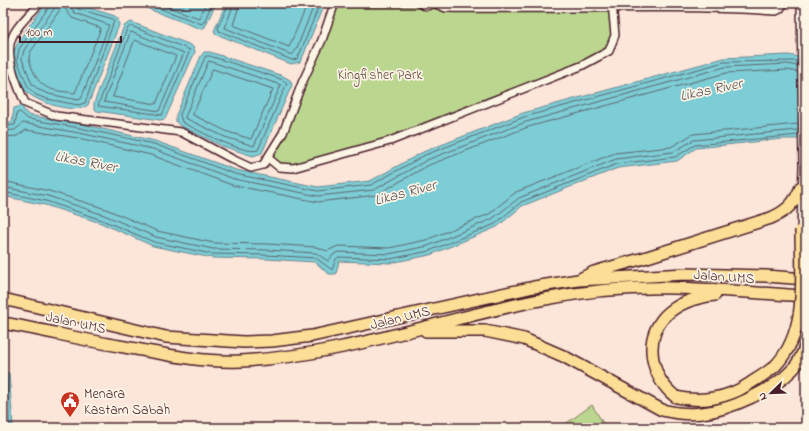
<svg xmlns="http://www.w3.org/2000/svg" width="809" height="431" font-family="'Indie Flower',sans-serif">
	<rect width="100%" height="100%" fill="#fce5d9"/>
	<filter id="ink" filterUnits="userSpaceOnUse"><feTurbulence type="fractalNoise" baseFrequency=".025" numOctaves="2"/><feDisplacementMap in="SourceGraphic" scale="8" xChannelSelector="R" yChannelSelector="G"/><feConvolveMatrix kernelMatrix="1 2 1 2 8 2 1 2 1" color-interpolation-filters="sRGB"/></filter>
	<g filter="url(#ink)">
		<path fill="#bbd78f" stroke="#827b5d" d="M424 6 446 8H612L615 35 609 51 443 121 306 164 279 167 268 158 283 133 333 8Z
			M592 405 606 428H560Z"/>
		<path fill="#7ccdd5" stroke="#688791" d="M51 3H74L115 16 118 19 119 25 88 105C76 115 35 102 26 91 22 87 14 65 13 60 11 45 36 18 45 5Z
			M136 3H216L205 27 201 29 151 10Z
			M226 3H324V4L304 54 300 62 291 64 216 34 214 31Z
			M131 22 191 45 194 48 195 52 165 119 160 120 97 111 94 109V103L124 26Z
			M204 52H210L283 76 290 80 292 85 262 153 253 156 222 146 179 125 176 121V115L201 56Z
			M788 55 806 58V139H782L696 148 677 161 618 168 522 206 497 227 430 255 390 263 339 261 336 274H329L315 262 266 259 212 258 153 246 101 223 45 205 3 196V122H12L14 108 21 106 28 115 81 124 155 141 236 170 318 187 370 181 423 152 523 113 724 58Z
			M3 373H9L13 428H3Z"/>
		<g fill="none" stroke-linecap="round" stroke-linejoin="round">
			<path stroke="#5e656f" stroke-width="1" d="M50 3 49 7 19 49 17 60 28 87 36 95 47 99 78 105 85 103 114 21 113 19 78 9 75 3
				M55 3 54 9 24 50 22 59 32 84 39 90 49 94 78 100 81 99 109 25 75 13 71 8 70 3
				M145 3 202 24 205 20 212 3
				M157 3 199 18 206 3
				M229 3 218 27 219 31 292 60 297 59 300 53 320 3
				M234 3 225 28 292 55 296 50 315 3
				M240 3 233 25 289 47 308 3
				M63 6 72 18 101 28 75 93C52 90 41 91 32 68 30 62 28 59 30 53Z
				M131 26 190 50 162 115 98 106 127 29Z
				M131 32 184 53 159 111 104 102Z
				M135 40 176 56 156 104 113 97Z
				M206 56H210L281 79 287 83 258 150C244 155 197 130 182 122L180 115Z
				M209 61 281 85 254 146 225 137 185 118Z
				M213 69 273 89 251 139 228 132 193 115Z
				M3 126 15 125 17 113 20 112 28 119 80 128 154 144 235 174 318 191 371 185 425 155 524 117 724 62 797 61
				M3 131 15 130 23 123 79 133 153 149 234 179 318 196 374 190 427 160 526 122 725 67 788 64 797 66
				M3 137 17 136 26 130 78 138 151 155 232 185 318 202 376 195 429 165 528 127 726 73 788 70 797 72
				M3 181 49 191 106 209 157 231 214 243 267 244 316 247 327 251 338 246 389 248 426 240 489 214 516 192 615 153 671 147 693 134 798 124
				M3 187 48 196 104 215 156 237 213 249 267 250 316 253 328 261 333 255 338 252 389 254 428 246 492 219 519 198 616 159 673 152 694 140 798 130
				M3 192 46 201 102 220 154 242 212 254 266 255 316 258 332 270 336 259 339 257 390 259 429 251 495 224 521 202 617 164 675 157 695 145 798 135
				M3 377 6 379 9 428"/>
			<g stroke="#4a1f2b" stroke-width="10">
				<path id="minor" d="M40 3C30 14 16 26 11 40 5 57 18 87 25 103L56 116 181 132 234 160 251 168 263 165 283 133 302 83 322 40 333 8 332 3
					M420 3C425 7 428 7 433 3
					M433 3 446 8C556 10 666 4 776 11L780 9 784 3
					M268 158 279 167 293 168 390 141 581 66 609 51 615 35 612 3
					M801 230 803 166 801 3"/>
			</g>
			<g stroke="#4a1f2b" stroke-width="14">
				<path id="trunk" d="M582 278 594 272 644 258 771 218C787 211 795 203 801 187
					M3 299 166 337 244 342 272 341 312 336 534 287 578 280 685 274 766 276 806 279
					M3 323C42 330 80 339 119 346 159 353 200 363 241 361 344 356 443 318 545 299 586 291 634 287 675 288 719 289 763 294 806 296
					M426 331H485L524 339 563 356 662 410C675 413 688 415 702 413 728 410 772 391 791 371 797 366 804 352 806 344
					M676 397C652 379 642 341 665 316 678 303 697 297 715 295"/>
			</g>
			<use href="#minor" stroke="#fcf5e5" stroke-width="7"/>
			<use href="#trunk" stroke="#fcde96" stroke-width="11"/>
			<g stroke="#4a1f2b" stroke-width="14" stroke-linecap="butt">
				<path id="trunk-bridge" d="M676 397C701 403 728 398 749 384 758 378 769 372 776 365 809 330 801 274 801 230"/>
			</g>
			<use href="#trunk-bridge" stroke="#fcde96" stroke-width="11"/>
		</g>
	</g>
	<defs>
		<g id="civic-pin" transform="scale(1)"><path d="M0 17L-7.5 6A9.5 9.5 0 1 1 7.5 6Z" fill="#c8321e" stroke="#fcf5e5"/><path d="M-.6-6.5H3V-4.5H.6V-3L4-1V1h2V6H-6V1h2V-1L-.6-3ZM-1.2 2.5V6h2.4V2.5Z" fill="#fff"/></g>
	</defs>
	<g fill-rule="evenodd">
		<use href="#civic-pin" x="70" y="401"/>
	</g>
	<g text-anchor="middle" stroke-width="3.5" stroke-linejoin="round" paint-order="stroke">
		<g font-size="14" fill="#664d44" stroke="#fcf5e5">
			<text x="380" y="79">Kingfisher Park</text>
		</g>
		<g font-size="14" fill="#4a1f2b" stroke="#fcf5e5">
			<text transform="translate(724 276) rotate(4)" y="5">Jalan UMS</text>
			<text transform="translate(400 317) rotate(-14)" y="5">Jalan UMS</text>
			<text transform="translate(76 322) rotate(12)" y="5">Jalan UMS</text>
		</g>
		<g font-size="14" fill="#4a1f2b" stroke="#fcf5e5" text-anchor="start">
			<text x="84" y="398">Menara<tspan x="84" dy="16">Kastam Sabah</tspan></text>
		</g>
		<g font-size="15" font-style="italic" fill="#59535e" stroke="#fcf5e5">
			<text transform="translate(711 89) rotate(-12)" y="5">Likas River</text>
			<text transform="translate(86 161) rotate(11)" y="5">Likas River</text>
			<text transform="translate(405 192) rotate(-15)" y="5">Likas River</text>
		</g>
	</g>
	<rect width="809" height="431" fill="none" stroke="#fcf5e5" stroke-width="16"/>
	<rect x="8" y="8" width="793" height="415" fill="none" stroke="#4a1f2b" stroke-width="1.5" filter="url(#ink)"/>
	<g transform="translate(771 393) rotate(247)" stroke="#fcf5e5" stroke-width="3" paint-order="stroke">
	<path d="M0-3L7 15L0 10L-7 15Z" fill="#4a1f2b"/>
	<text y="-6" font-size="11" font-weight="bold" text-anchor="middle" fill="#4a1f2b">N</text>
	</g>
	<path d="M20 36v6h101v-6" fill="none" stroke="#4a1f2b" stroke-width="2"/>
	<text x="26" y="36" font-size="12" fill="#4a1f2b" stroke="#fcf5e5" stroke-width="3" paint-order="stroke">100 m</text>
</svg>
